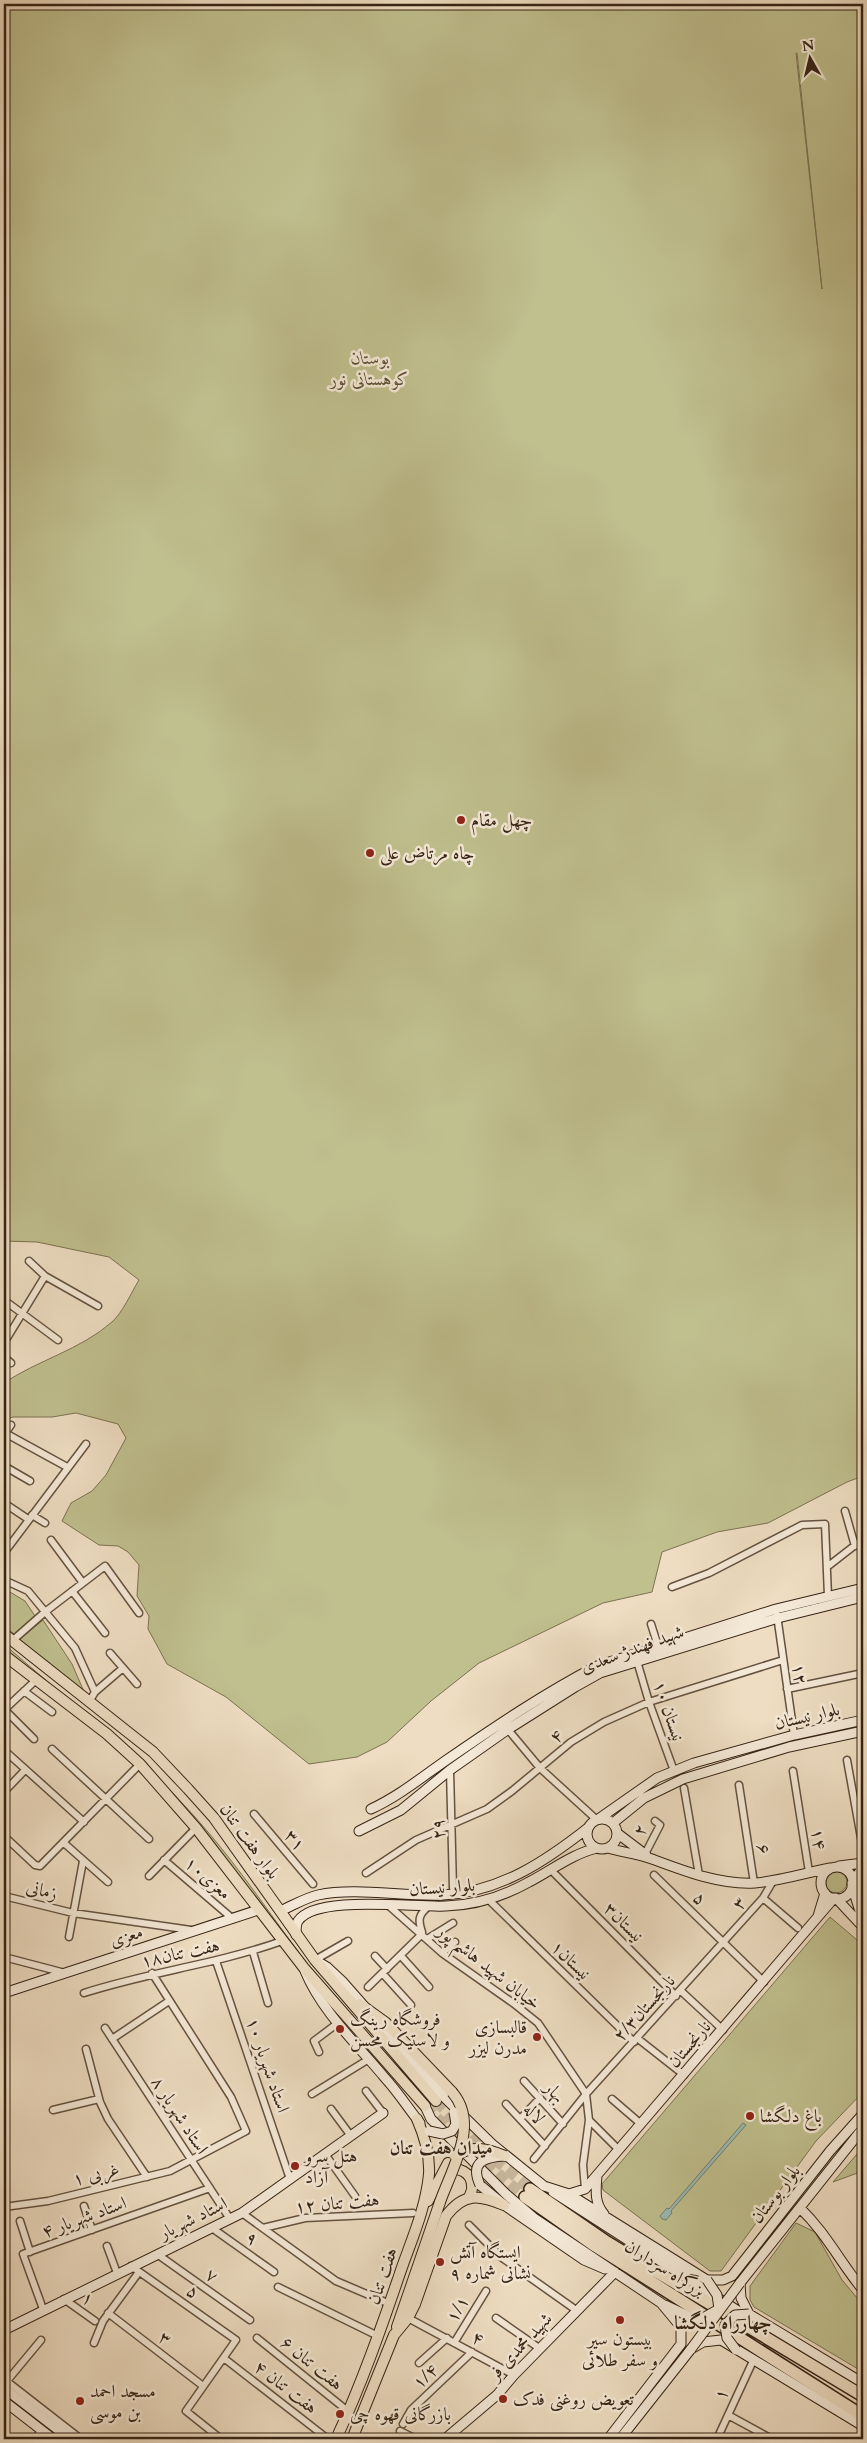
<svg xmlns="http://www.w3.org/2000/svg" width="867" height="2443" font-family="Cardo,Amiri,serif">
	<rect width="100%" height="100%" fill="#eeddc2"/>
	<filter id="stains"><feTurbulence type="fractalNoise" baseFrequency=".004" numOctaves="4"/><feColorMatrix values="0 0 0 0 .2 0 0 0 0 .09 0 0 0 0 .02 0 0 0 .5 -.17"/></filter>
	<radialGradient id="worn" r=".72"><stop offset=".6" stop-color="#630" stop-opacity="0"/><stop offset="1" stop-color="#630" stop-opacity=".3"/></radialGradient>
	<path fill="#c0bf8e" stroke="#7b7252" fill-rule="evenodd" d="M4 4H863V1476L847 1482 768 1523 717 1532 662 1552 652 1592 603 1603 479 1663 431 1701 387 1742 357 1757 309 1764 226 1697 167 1664 148 1629 149 1616 137 1596 139 1565 128 1552 118 1546 99 1545 62 1521 71 1503 92 1491 106 1475 126 1438 118 1424 76 1413 52 1417H13L4 1420V1383C38 1360 80 1350 112 1322 123 1312 131 1293 139 1280L109 1257 37 1242 4 1241ZM796 53H797L822 289Z
		M10 1592 25 1601 35 1616 14 1634 4 1626V1597Z
		M43 1620 72 1664 85 1694 19 1640Z
		M4 1644C68 1701 138 1752 195 1817 239 1866 275 1922 315 1974L161 1784 12 1657 4 1648Z
		M825 1882a11 11 0 1 1 22 0a11 11 0 1 1-22 0Z
		M830 1917 863 1945V2092L816 2141 721 2271H710L603 2190 602 2184Z
		M863 2147V2171L833 2182Z
		M796 2223 815 2232 842 2280 863 2305V2372L754 2307 750 2300V2286Z"/>
	<path fill="#99bcb4" stroke="#717f74" d="M743 2123 746 2125 671 2211 672 2213 666 2220 662 2219 660 2216 667 2208 669 2209Z"/>
	<g fill="none" stroke-linecap="round" stroke-linejoin="round">
		<path stroke="#c9b89f" stroke-width="11" stroke-dasharray="11 5.5" stroke-linecap="butt" d="M436 2101 485 2151 530 2189
			M425 2106 453 2134 525 2197"/>
		<g stroke="#645240" stroke-width="9">
			<path id="street" d="M29 1261 45 1276 98 1306
				M4 1300 58 1340
				M4 1343 45 1276
				M4 1357 11 1363
				M5 1433 67 1467
				M4 1435 11 1425
				M4 1466 30 1481
				M863 1495V1496
				M4 1503 28 1519
				M845 1511 855 1546
				M32 1515 45 1523
				M51 1540 83 1583
				M4 1553 86 1444
				M827 1567 863 1539
				M4 1580 28 1591 75 1648 95 1692
				M672 1587 709 1573 802 1525 825 1524 828 1596
				M72 1591 105 1633
				M777 1615 794 1735
				M651 1624 658 1646
				M12 1641 45 1612 105 1566 139 1613
				M110 1653 137 1684
				M637 1661 649 1702 674 1771
				M787 1689 863 1673
				M24 1691 52 1712
				M89 1702 95 1692 123 1668
				M4 1709 34 1739
				M4 1710 36 1680
				M505 1726 540 1768 597 1820
				M52 1749 149 1839
				M4 1750 84 1822
				M847 1760 863 1849
				M450 1770 453 1888
				M793 1771 809 1872
				M739 1785 754 1883
				M684 1788 699 1875
				M4 1792 25 1770
				M254 1814 313 1884
				M4 1836 35 1865 40 1866 140 1764
				M64 1843 108 1882
				M645 1854 660 1825 655 1821
				M164 1860 233 1919
				M551 1870 676 1996
				M366 1873 416 1840 487 1809 512 1791 571 1742 604 1722 649 1702 783 1660
				M654 1875 764 1982
				M149 1876 196 1828
				M4 1896 73 1913 191 1930
				M763 1898 798 1928
				M488 1899 634 2042
				M389 1906 442 1953 513 2003 538 2023 586 2094 589 2120 583 2165 585 2189
				M422 1932C418 1920 418 1915 429 1906
				M69 1937 83 1861
				M427 1939 453 1923
				M253 1952 268 2003
				M442 1953 455 1942
				M375 1956 387 1969
				M401 1956 429 1987
				M4 1957 65 1973
				M315 1960 348 1941
				M216 1961 290 2179
				M383 1974 411 2005
				M368 1987 422 1934
				M681 1991 723 2030
				M84 1993C149 1972 217 1964 282 1941
				M105 2028 230 2219
				M637 2038 684 2075
				M112 2039 169 2001
				M86 2049 100 2102 108 2119 147 2177
				M319 2052 314 2041 338 2023
				M524 2081 563 2124
				M366 2091 383 2113
				M312 2094 369 2059
				M612 2099 641 2124
				M506 2104 545 2146
				M331 2109 351 2136
				M53 2110 99 2099
				M520 2119 540 2098
				M589 2120 619 2150
				M325 2154 355 2196
				M534 2159 586 2094 763 1898 773 1881
				M84 2206 92 2230
				M4 2207 48 2201 170 2171 246 2131 231 2097 152 1973
				M242 2213 336 2281 390 2304
				M20 2221 30 2252
				M469 2225 501 2257 576 2310
				M212 2228 274 2272
				M263 2228 305 2218 413 2213
				M107 2246 117 2273
				M157 2254 250 2320
				M131 2266 236 2340 186 2411 221 2439
				M278 2287 378 2336
				M64 2299 95 2321
				M43 2309 23 2254 210 2188
				M108 2313 203 2386
				M408 2318 514 2375
				M496 2318 539 2348
				M257 2338 349 2412
				M94 2343 103 2321 139 2272
				M454 2343 486 2291
				M225 2359 328 2439
				M419 2363 447 2338
				M4 2379 81 2439
				M7 2381 41 2340
				M728 2415 772 2439
				M403 2424 411 2410 472 2352
				M400 2431 416 2439
				M36 2439 41 2430
				M717 2439 753 2361"/>
		</g>
		<g stroke="#362415" stroke-width="11">
			<path id="secondary" d="M371 1809C399 1796 422 1777 448 1759 496 1726 545 1693 597 1666L776 1609 863 1588
				M587 1834a15 15 0 1 1 30 0a15 15 0 1 1-30 0Z
				M597 1820 657 1778 694 1763 794 1735 863 1720
				M613 1823 644 1798 683 1779 789 1747 863 1731
				M359 1831 401 1810 450 1770 507 1730 575 1687 600 1673 778 1618 863 1597
				M617 1833 646 1855
				M607 1848C622 1852 638 1854 652 1859 684 1871 720 1885 755 1883 780 1881 805 1873 830 1868
				M839 1866 863 1863
				M821 1883a16 16 0 1 1 32 0a16 16 0 1 1-32 0Z
				M852 1883 863 1867
				M852 1886 863 1921
				M836 1898 863 1927
				M280 1911C292 1906 305 1898 318 1895 356 1887 404 1897 443 1895 500 1892 546 1861 589 1827
				M818 1916 825 1893
				M296 1935C296 1931 296 1924 298 1921 316 1894 415 1908 446 1906 475 1905 504 1896 529 1882 552 1870 572 1854 597 1848
				M317 1961 327 1967 342 1981 445 2098 492 2144 544 2186 569 2194 707 2280H723L732 2276 830 2151 863 2114
				M305 1971C322 2012 357 2044 385 2078 398 2092 408 2108 420 2123
				M4 1993 258 1910
				M425 2106 431 2119 507 2195 534 2218 661 2303 681 2327V2344L608 2439
				M863 2128 740 2283 741 2298 749 2314 863 2383
				M597 2175C596 2189 594 2203 604 2214
				M480 2185 504 2205 584 2260 605 2269
				M553 2192 746 2316
				M569 2194 585 2189 834 1898
				M800 2208C826 2233 840 2262 863 2290
				M665 2305 695 2319
				M4 2330 242 2213 383 2113
				M4 2388 70 2439
				M4 2401 53 2439
				M445 2439 497 2395 514 2375 615 2272
				M620 2439 691 2349 703 2342 721 2340 863 2426"/>
		</g>
		<g stroke="#362415" stroke-width="12">
			<path id="primary" d="M4 1634 153 1752 188 1789 214 1818 315 1960 436 2101
				M4 1655 107 1734 140 1764 196 1828 304 1968 425 2106
				M360 2004 385 2022 452 2092
				M447 2172C458 2165 472 2173 472 2186 473 2190 470 2194 469 2198
				M428 2201 448 2163
				M397 2327 440 2202
				M336 2439C361 2386 381 2329 400 2273 411 2241 426 2208 429 2174 430 2155 425 2137 417 2119
				M352 2439 394 2335 408 2318 415 2304 446 2216C464 2192 479 2195 504 2205"/>
		</g>
		<g stroke="#362415" stroke-width="14">
			<path id="highway" d="M530 2189 607 2242 863 2396
				M525 2197 592 2244 863 2416"/>
		</g>
		<use href="#street" stroke="#f4e9d7" stroke-width="6"/>
		<use href="#secondary" stroke="#f4e9d7" stroke-width="9"/>
		<use href="#primary" stroke="#eeddc2" stroke-width="10"/>
		<use href="#highway" stroke="#eeddc2" stroke-width="11"/>
		<g stroke="#362415" stroke-width="11" stroke-linecap="butt">
			<path id="secondary-bridge" d="M429 2131 443 2134 452 2131 456 2124 454 2112
				M480 2185C469 2161 486 2157 505 2156
				M695 2319 703 2318 719 2309 717 2295 707 2280
				M691 2349 740 2283
				M736 2350 727 2338 725 2325 735 2315 749 2314"/>
		</g>
		<g stroke="#362415" stroke-width="12" stroke-linecap="butt">
			<path id="primary-bridge" d="M455 2156C473 2145 487 2148 505 2156
				M440 2202C452 2168 480 2124 452 2092"/>
		</g>
		<use href="#secondary-bridge" stroke="#f4e9d7" stroke-width="9"/>
		<use href="#primary-bridge" stroke="#eeddc2" stroke-width="10"/>
	</g>
	<g fill="#8f2418" stroke="#f4e9d7" stroke-width="2">
		<circle cx="461" cy="820" r="5"/>
		<circle cx="370" cy="853" r="5"/>
		<circle cx="340" cy="2029" r="5"/>
		<circle cx="537" cy="2037" r="5"/>
		<circle cx="750" cy="2116" r="5"/>
		<circle cx="295" cy="2166" r="5"/>
		<circle cx="440" cy="2262" r="5"/>
		<circle cx="620" cy="2320" r="5"/>
		<circle cx="503" cy="2399" r="5"/>
		<circle cx="80" cy="2401" r="5"/>
		<circle cx="340" cy="2414" r="5"/>
	</g>
	<g text-anchor="middle" stroke-width="5" stroke-linejoin="round" paint-order="stroke">
		<g font-size="18" font-style="italic" fill="#584b33" stroke="#f4e9d7">
			<text x="370" y="364">بوستان<tspan x="370" dy="21">کوهستانی نور</tspan></text>
		</g>
		<g font-size="18" fill="#362415" stroke="#f4e9d7" text-anchor="start">
			<text x="471" y="826">چهل مقام</text>
			<text x="380" y="859">چاه مرتاض علی</text>
			<text x="350" y="2025">فروشگاه رینگ<tspan x="350" dy="21">و لاستیک محسن</tspan></text>
			<text x="527" y="2033" text-anchor="end">قالبسازی<tspan x="527" dy="21">مدرن لیزر</tspan></text>
			<text x="760" y="2122">باغ دلگشا</text>
			<text x="305" y="2162">هتل سرو<tspan x="305" dy="21">آزاد</tspan></text>
			<text x="450" y="2258">ایستگاه آتش<tspan x="450" dy="21">نشانی شماره ۹</tspan></text>
			<text x="620" y="2345" text-anchor="middle">بیستون سیر<tspan x="620" dy="21">و سفر طلائی</tspan></text>
			<text x="90" y="2397">مسجد احمد<tspan x="90" dy="21">بن موسی</tspan></text>
			<text x="513" y="2405">تعویض روغنی فدک</text>
			<text x="350" y="2420">بازرگانی قهوه چی</text>
		</g>
		<g font-size="18" fill="#362415" stroke="#f4e9d7">
			<text transform="translate(632 1649) rotate(-20)" y="6">شهید فهندژ سعدی</text>
			<text transform="translate(800 1674) rotate(82)" y="6">۱۲</text>
			<text transform="translate(669 1711) rotate(71)" y="6">نیستان ۱۰</text>
			<text transform="translate(807 1716) rotate(-13)" y="6">بلوار نیستان</text>
			<text transform="translate(556 1736) rotate(-38)" y="6">۴</text>
			<text transform="translate(438 1829) rotate(-91)" y="6">۲۹</text>
			<text transform="translate(640 1830) rotate(-64)" y="6">۲</text>
			<text transform="translate(819 1839) rotate(81)" y="6">۱۴</text>
			<text transform="translate(295 1840) rotate(50)" y="6">۳۱</text>
			<text transform="translate(250 1841) rotate(54)" y="6">بلوار هفت تنان</text>
			<text transform="translate(764 1849) rotate(82)" y="6">۶</text>
			<text transform="translate(208 1878) rotate(41)" y="6">۱۰معزی</text>
			<text transform="translate(442 1887) rotate(-4)" y="6">بلوار نیستان</text>
			<text transform="translate(42 1890) rotate(14)" y="6">زمانی</text>
			<text transform="translate(700 1898) rotate(44)" y="6">۵</text>
			<text transform="translate(739 1903) rotate(-49)" y="6">۳</text>
			<text transform="translate(624 1922) rotate(45)" y="6">۳نیستان</text>
			<text transform="translate(126 1936) rotate(-18)" y="6">معزی</text>
			<text transform="translate(180 1953) rotate(-12)" y="6">هفت تنان۱۸</text>
			<text transform="translate(571 1960) rotate(44)" y="6">۱نیستان</text>
			<text transform="translate(489 1967) rotate(38)" y="6">خیابان شهید هاشم پور</text>
			<text transform="translate(644 2008) rotate(-48)" y="6">۲/۳نارنجستان</text>
			<text transform="translate(689 2044) rotate(-49)" y="6">نارنجستان</text>
			<text transform="translate(268 2065) rotate(71)" y="6">استاد شهریار ۱۰</text>
			<text transform="translate(555 2092) rotate(48)" y="6">بهار</text>
			<text transform="translate(180 2115) rotate(57)" y="6">استاد شهریار ۸</text>
			<text transform="translate(536 2115) rotate(47)" y="6">لاله ‍</text>
			<text transform="translate(96 2174) rotate(-13)" y="6">۱ غربی</text>
			<text transform="translate(775 2194) rotate(-52)" y="6">بلوار بوستان</text>
			<text transform="translate(337 2203) rotate(-5)" y="6">هفت تنان ۱۲</text>
			<text transform="translate(84 2217) rotate(-20)" y="6">استاد شهریار ۴</text>
			<text transform="translate(193 2218) rotate(-26)" y="6">استاد شهریار</text>
			<text transform="translate(252 2238) rotate(35)" y="6">۹</text>
			<text transform="translate(665 2268) rotate(32)" y="6">بزرگراه سرداران</text>
			<text transform="translate(212 2275) rotate(36)" y="6">۷</text>
			<text transform="translate(382 2276) rotate(-71)" y="6">هفت تنان</text>
			<text transform="translate(193 2291) rotate(35)" y="6">۵</text>
			<text transform="translate(88 2298) rotate(36)" y="6">۱</text>
			<text transform="translate(457 2309) rotate(-59)" y="6">۱/۱</text>
			<text transform="translate(165 2338) rotate(38)" y="6">۳</text>
			<text transform="translate(478 2338) rotate(28)" y="6">۴</text>
			<text transform="translate(520 2346) rotate(-47)" y="6">شهید محمدی فر</text>
			<text transform="translate(312 2363) rotate(39)" y="6">هفت تنان ۶</text>
			<text transform="translate(425 2376) rotate(-43)" y="6">۱/۴</text>
			<text transform="translate(286 2387) rotate(38)" y="6">هفت تنان ۴</text>
			<text transform="translate(721 2394) rotate(-66)" y="6">۱</text>
		</g>
		<g font-size="19" font-weight="bold" fill="#362415" stroke="#f4e9d7">
			<text x="441" y="2154">میدان هفت تنان</text>
			<text x="723" y="2329">چهارراه دلگشا</text>
		</g>
	</g>
	<rect width="867" height="2443" fill="none" stroke="#eeddc2" stroke-width="20"/>
	<rect x="5" y="5" width="857" height="2433" fill="none" stroke="#362415" stroke-width="2.5"/>
	<rect x="10" y="10" width="847" height="2423" fill="none" stroke="#362415"/>
	<g transform="translate(810 58) rotate(352)" stroke="#f4e9d7" stroke-width="4" paint-order="stroke">
	<path d="M0-4L9 19L0 12L-9 19Z" fill="#362415"/>
	<text y="-8" font-size="14" font-weight="bold" text-anchor="middle" fill="#362415">N</text>
	</g>
	<rect width="100%" height="100%" filter="url(#stains)"/>
	<rect width="100%" height="100%" fill="url(#worn)"/>
</svg>
